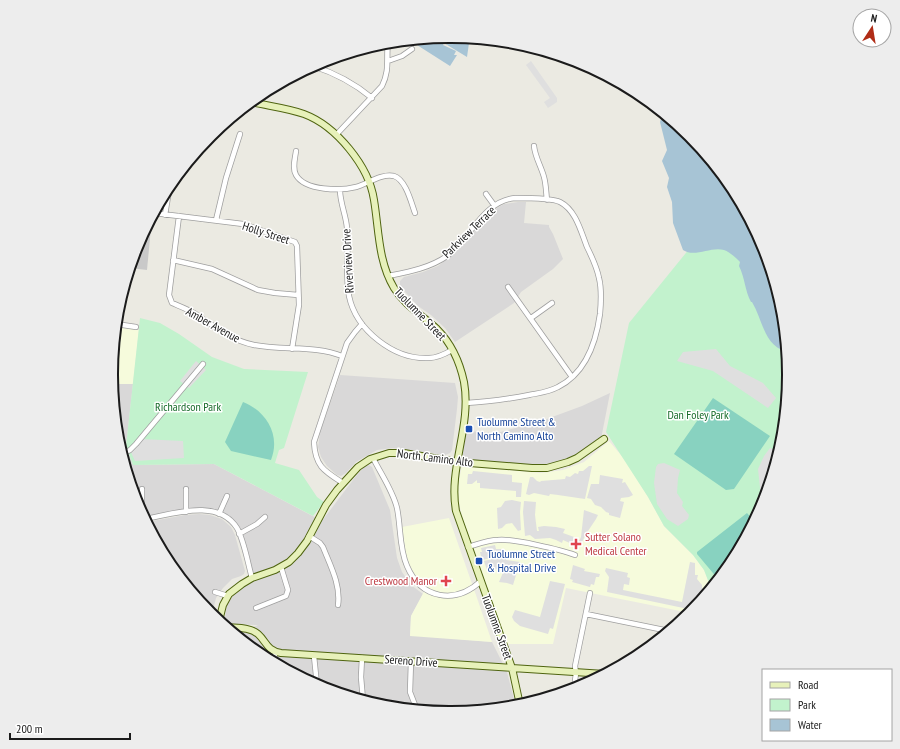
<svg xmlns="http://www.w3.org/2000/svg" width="900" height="749" font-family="'PT Sans Narrow',sans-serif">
	<rect width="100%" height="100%" fill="#ebeae2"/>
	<path fill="#d9d8d8" d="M518 202H526L524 223 549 225V227L553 234 563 259 553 269 521 292 514 303 455 342 445 328 431 315 418 306 406 293 400 285V281L404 277 423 272 438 266 456 252 492 211 504 204Z
		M340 375 455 383 458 397 457 409 452 450 450 453 445 455 393 448 377 450 356 462 346 473 341 476 337 475 327 466 321 457 318 447 320 432Z
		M112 384H133L126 446 133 465 214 464 322 521 356 476 365 466 369 465 372 467 390 510 397 558 402 572 411 585 423 594 411 616 410 635 492 642 507 672 516 707 450 713 384 706 320 687 262 656 232 631 241 632 258 625 224 624 227 604 238 589 252 582 235 529 223 518 210 512 188 509 147 522 185 515 199 514 210 515 222 519 231 527 235 535 245 571 244 574 241 576 232 579 223 588 216 598 214 606V617L168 562 137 504 118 440Z
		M610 393 601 439 579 453 555 464 535 466 462 459 466 431 497 433 544 420 582 406Z"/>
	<path fill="#f6fbdc" d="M116 327 139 330 133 384H112V374Z
		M609 441 626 461 648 497 664 526 693 555 704 570 711 588 690 613 566 588 553 644H505L466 533 458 499V484L462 466 541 473 563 470 584 462Z
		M449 518 477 598 492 642 410 636 411 616 427 586 416 577 410 566 406 554 402 527Z"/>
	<path fill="#c9c9c9" d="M152 217 147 270 130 268 137 245Z"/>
	<path fill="#c2f2cd" d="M707 227 744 249 776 289 782 309 788 375 782 441 763 504 731 563 711 588 704 570 693 555 664 526 648 497 606 432 629 323Z
		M140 318 160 323 179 334 212 357 244 369 308 372 284 448 279 450 275 463 299 470 317 497 324 502 313 516 214 464 133 465 126 446Z"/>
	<path fill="#88d2c0" d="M713 398 770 436 734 489 726 490 674 454Z
		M243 402C266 411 281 435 271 460L231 451 225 442Z
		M747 513 754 521 731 563 718 579 697 554V552Z"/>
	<path fill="#dfdfdf" d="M531 61 557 98V102L548 108 544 102 550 98 526 65Z
		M716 349 730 366 763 383 776 398 768 408 713 371 677 361 683 352Z
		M196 361 206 370 189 388 180 381Z
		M141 439 183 441 184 458 135 461 130 450Z
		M770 448 779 451 762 506 758 469 764 456Z
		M664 463 680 470 678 478 677 493 683 502 682 506 689 515 688 519 678 526 667 519 657 504 654 483 656 467 658 464Z
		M589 466H592L585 499 558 495 550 494 549 496 534 493 529 495 526 494 530 477H533L537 481 540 482 541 481 565 479 566 476 570 477 575 473 578 474 579 471H583Z
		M473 471 512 475V482L522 483 521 497H516V491L480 488V483H477V480L472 484H467L468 474H472Z
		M600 475 623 479 622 483 625 482 633 495 629 497 621 498 620 501 624 502 620 518 609 515V513L606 512 601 507 595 505 591 499 587 498 591 484H599Z
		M512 500 521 502 520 512 521 530 518 531 512 523 506 524 502 528 498 529 497 508 501 507 505 501Z
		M524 501 536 502 535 515 537 531H539L538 527 544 526 556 527 565 529 563 533 574 537 572 544 563 540 562 543 556 540 550 538 535 539 530 535 525 536 523 512Z
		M584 510 598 515 596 519 586 534 580 546 577 545 581 537Z
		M495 545 496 549H502L503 555 482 560 480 552H482L481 548Z
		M500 557H506V560L520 562 513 585 507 583 499 582 505 568 487 570 484 561Z
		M690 562 695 563V575H698L697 579 702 585V588L703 589V592L705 595 693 610 607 592 609 577 605 571 606 568 628 573 627 577 630 578 629 585 624 584 623 590 682 602Z
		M573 565 585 569 584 571 600 574 599 577H596L594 585 591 584 590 587 572 582 573 580 570 579Z
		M550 581 565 584 553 629 550 628 548 634 520 626 514 621 512 617 515 610 540 617Z"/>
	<path fill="#a7c4d5" d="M450 36 459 37 469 43 467 57 444 43 443 45 456 51 454 55H457L450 66 417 45 425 38Z
		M663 113 690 135 732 187 763 245 782 309 786 352C763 344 763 320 752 302H751C745 291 745 278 739 266L740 262C736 258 730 252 724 250 711 246 695 258 683 250L673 223 672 202 667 187 669 178 662 161 667 150 660 122Z"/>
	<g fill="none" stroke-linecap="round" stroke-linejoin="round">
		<g stroke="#9f9f9f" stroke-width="6">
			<path id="street" d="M388 61 402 56 412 49
				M313 66C335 73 354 83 372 98
				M336 135 382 86C390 70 386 59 388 42
				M534 146C535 157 541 166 544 177 546 184 546 192 547 200
				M296 151C295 159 292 168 296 175 305 191 341 191 356 187 367 184 382 173 394 176 406 180 411 202 415 213
				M340 190C340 203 346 215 347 228 349 250 345 275 349 296 356 330 394 360 429 358 437 358 445 354 452 350
				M486 194 494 205
				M154 213 243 224 295 242 297 246 299 305 292 349
				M165 215 170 185
				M179 216 169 295 172 303C179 306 187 309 194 313 214 326 230 340 254 345 283 351 315 345 342 356
				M216 220 226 178 240 134
				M173 260 212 269 258 290 275 293 298 295
				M388 276C408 272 430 268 447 256 470 239 483 201 515 198 524 198 552 198 560 202 576 210 581 232 587 247 592 257 597 268 599 278 602 290 601 303 600 314 596 343 586 373 558 387 549 392 539 393 529 395 508 399 488 402 466 403
				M508 287 572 377
				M531 318 552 303
				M116 324 136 327
				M118 324 122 296
				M122 454 130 450 136 444 203 364
				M373 458C381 474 393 491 397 508 401 527 399 548 407 566 421 599 455 605 481 581
				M343 483C324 471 315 466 314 442L347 343 355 332 362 324
				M186 489V512
				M142 513V489
				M219 514 227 496
				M145 519C173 514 218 498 237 528 244 540 248 564 252 578
				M239 534 257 524 265 517
				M309 536 320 543 323 547C330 565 341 585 338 605
				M468 547C478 544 488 540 498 540 511 538 562 550 575 555
				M215 592 228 596
				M256 608 286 596 288 590 281 567
				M586 614 669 631
				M314 656 317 685
				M362 658 361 677 363 700
				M411 661 410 692 417 710
				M274 662 275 652
				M574 689 576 673 575 666 590 593
				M469 710V711"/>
		</g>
		<g stroke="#4f6410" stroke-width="8">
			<path id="secondary" d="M251 102C268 106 287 108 304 114 336 126 369 166 374 200 379 230 378 261 394 288 405 306 422 315 437 329 451 343 460 363 464 382 472 426 448 468 456 511L512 668 520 705
				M219 621 223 605 229 594 242 584 252 578 275 570 289 562 298 553 307 541 326 505 337 490 358 467 370 459 389 453H404L457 462 532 468H547L568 462 577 458 604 439
				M227 627C237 628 250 627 258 634 267 642 266 650 281 653L605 674"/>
		</g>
		<use href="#street" stroke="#fff" stroke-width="4.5"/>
		<use href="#secondary" stroke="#e7f1ba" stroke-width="6"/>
	</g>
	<g fill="#1a4fb4" stroke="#fff" stroke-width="1.5">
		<rect x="465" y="425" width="8" height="8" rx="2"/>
		<rect x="475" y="557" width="8" height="8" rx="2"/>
	</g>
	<g fill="#e0444e" stroke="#fff" stroke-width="1.5">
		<path d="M574 538h4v4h4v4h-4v4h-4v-4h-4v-4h4z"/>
		<path d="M444 575h4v4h4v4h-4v4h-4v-4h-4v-4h4z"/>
	</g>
	<g text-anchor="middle" stroke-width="3" stroke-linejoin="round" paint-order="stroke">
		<g font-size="12" fill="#1b1b1b" stroke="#fff">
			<text transform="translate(469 232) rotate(-44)" y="4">Parkview Terrace</text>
			<text transform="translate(266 233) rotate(18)" y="4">Holly Street</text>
			<text transform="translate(348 261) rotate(-93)" y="4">Riverview Drive</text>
			<text transform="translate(420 314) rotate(46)" y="4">Tuolumne Street</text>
			<text transform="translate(213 325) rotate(29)" y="4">Amber Avenue</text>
			<text transform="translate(435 458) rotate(7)" y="4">North Camino Alto</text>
			<text transform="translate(497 627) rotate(70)" y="4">Tuolumne Street</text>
			<text transform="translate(411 661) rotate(4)" y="4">Sereno Drive</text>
		</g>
		<g font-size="12" fill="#176b2a" stroke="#fff">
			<text x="188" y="411">Richardson Park</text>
			<text x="698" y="419">Dan Foley Park</text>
		</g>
		<g font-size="12" fill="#164399" stroke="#fff" text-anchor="start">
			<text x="477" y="426">Tuolumne Street &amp;<tspan x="477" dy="14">North Camino Alto</tspan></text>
			<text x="487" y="558">Tuolumne Street<tspan x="487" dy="14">&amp; Hospital Drive</tspan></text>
		</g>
		<g font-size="12" fill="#be3a42" stroke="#fff" text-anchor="start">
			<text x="585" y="541">Sutter Solano<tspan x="585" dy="14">Medical Center</tspan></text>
			<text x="437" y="585" text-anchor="end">Crestwood Manor</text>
		</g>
	</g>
	<path d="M0 0H900V749H0ZM449 43H451A331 331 0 0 1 782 374V375A331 331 0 0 1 451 706H449A331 331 0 0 1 118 375V374A331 331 0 0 1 449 43Z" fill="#ededed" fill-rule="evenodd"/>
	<path fill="none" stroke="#1b1b1b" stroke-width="2" d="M449 43H451A331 331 0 0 1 782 374V375A331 331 0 0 1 451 706H449A331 331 0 0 1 118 375V374A331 331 0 0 1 449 43Z"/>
	<rect x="762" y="669" width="130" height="72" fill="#ffffff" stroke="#a4a4a4"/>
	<rect x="770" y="682" width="20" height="6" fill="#e7f1ba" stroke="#a4a4a4"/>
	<text x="798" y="689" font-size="12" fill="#1b1b1b">Road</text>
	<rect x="770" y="699" width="20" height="12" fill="#c2f2cd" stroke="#a4a4a4"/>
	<text x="798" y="709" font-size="12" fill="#1b1b1b">Park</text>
	<rect x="770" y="719" width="20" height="12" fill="#a7c4d5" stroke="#a4a4a4"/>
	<text x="798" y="729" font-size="12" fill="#1b1b1b">Water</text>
	<g transform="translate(872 28) rotate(12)"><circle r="19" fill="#ffffff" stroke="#a4a4a4"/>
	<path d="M0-3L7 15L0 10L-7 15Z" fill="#b02c16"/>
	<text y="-6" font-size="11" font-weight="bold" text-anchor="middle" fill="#1b1b1b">N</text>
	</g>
	<path d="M10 733v6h120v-6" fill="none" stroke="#1b1b1b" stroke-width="2"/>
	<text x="16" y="733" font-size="12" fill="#1b1b1b" stroke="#ffffff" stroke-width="3" paint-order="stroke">200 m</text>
</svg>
